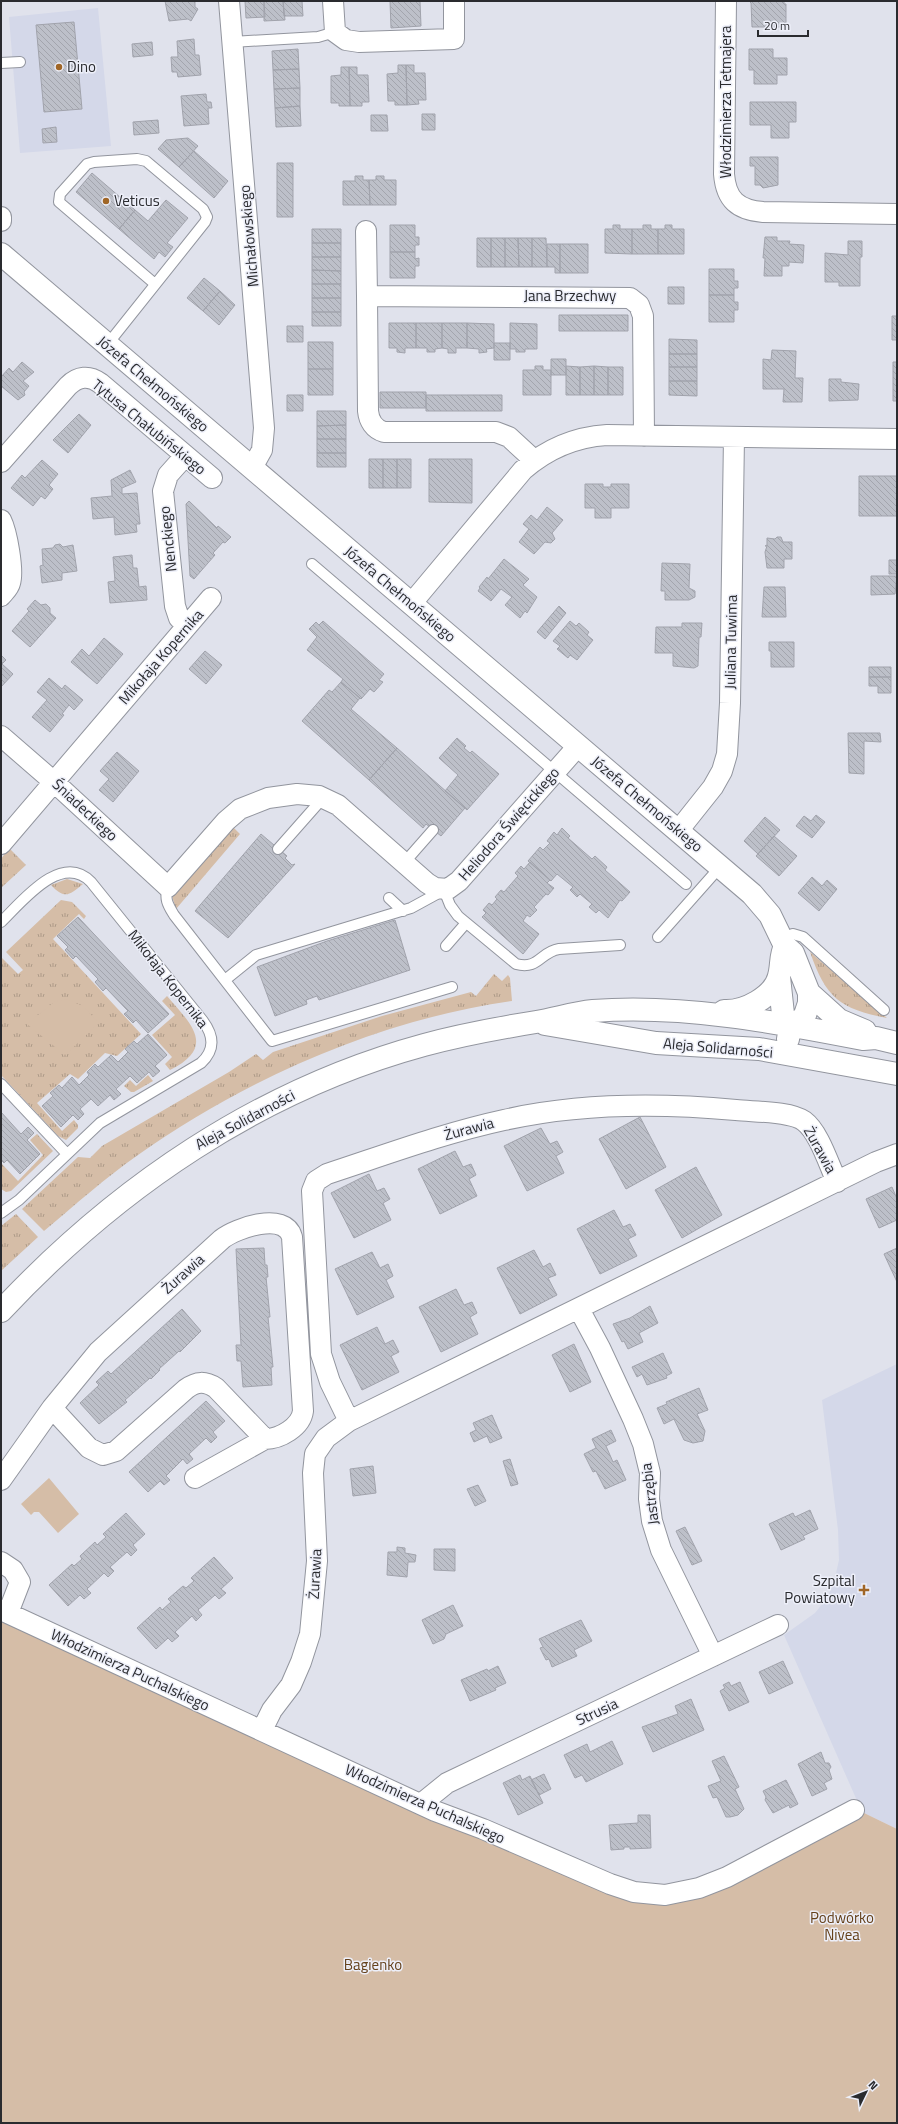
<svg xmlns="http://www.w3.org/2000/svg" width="898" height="2124" font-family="'Titillium Web',sans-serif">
	<defs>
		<pattern id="grass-tufts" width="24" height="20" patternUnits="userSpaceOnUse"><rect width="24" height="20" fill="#d5bda7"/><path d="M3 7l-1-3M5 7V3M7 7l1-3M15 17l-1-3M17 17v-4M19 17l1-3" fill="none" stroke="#ad9a88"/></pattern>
		<pattern id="building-back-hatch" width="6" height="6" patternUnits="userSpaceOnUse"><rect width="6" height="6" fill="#bdc0c9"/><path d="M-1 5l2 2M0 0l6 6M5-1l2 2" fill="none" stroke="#a3a5ad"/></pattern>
	</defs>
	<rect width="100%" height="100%" fill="#e0e2ec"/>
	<path fill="#d4d8e9" d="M98 8 111 146 20 153 9 17Z
		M897 1364V1829L862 1812 784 1635 815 1613 827 1598 834 1582 839 1560 838 1530 822 1400Z"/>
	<path fill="url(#grass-tufts)" d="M231 825 240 834 176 909 172 896 175 891Z
		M9 848 26 865 1 888V859Z
		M67 879 83 884C69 896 64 899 51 885Z
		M61 900 72 902 86 916 84 919 79 914 53 939 141 1034 117 1056 105 1053 78 1079 70 1074 37 1103 62 1131 74 1120 78 1125V1128L66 1140 58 1136 1 1075V957L18 974 23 970 6 952Z
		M810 952 887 1018C840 1009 826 998 810 952Z
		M494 974 502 981 508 975 510 978 512 1001C378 1020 248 1078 138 1155 105 1178 75 1205 44 1231L22 1209 78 1157 90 1158 102 1146 229 1072 256 1054 263 1060 273 1052 382 1016 471 992 476 996Z
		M167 996C191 1024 217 1047 170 1070L165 1064 172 1057 152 1035 175 1015 162 1001Z
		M148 1075 153 1081 134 1092H131L124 1086 130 1080 136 1086Z
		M37 1134 53 1151 11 1191 6 1192 1 1189V1163L18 1181 43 1155 30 1140Z
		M16 1214 38 1237 1 1271V1226Z"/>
	<path fill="#d5bda7" d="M65 999 83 1006 99 1023 65 1055 27 1024 54 1002Z
		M49 1478 79 1514 58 1533 39 1512H34L31 1515 21 1504Z
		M1 1620 653 1902 862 1812 897 1829V2123H1Z"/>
	<path fill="url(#building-back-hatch)" stroke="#a1a3ac" d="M165 1H195V7L198 9 191 21 188 19 169 21Z
		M245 1H264L265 17 246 18Z
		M264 1H283L285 20 264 21Z
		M283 1H302L303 16H284Z
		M390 1H420L421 26 391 28Z
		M749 1H784V4H786V27H752L751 3Z
		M74 22 82 109 44 112 36 25Z
		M194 39 195 55H199L201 75 178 77 177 72H172L171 57H178L177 41Z
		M152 42 153 55 133 57 132 44Z
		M298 49 299 69 273 70 272 51Z
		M749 49H773V58H787V75H777V84H754V70H749Z
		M398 65H406L407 105H395V101H388L387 74 398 73Z
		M406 65H414V73H425L426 100H418L419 104 407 105Z
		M341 67H349L350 106H339V103H331V76L341 75Z
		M349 67H357V75H368L369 102H362V106H350Z
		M299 69 300 88 274 89 273 70Z
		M300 88V106L275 108 274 89Z
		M206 94 207 102H211L212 108H208L209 124 184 126 181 96Z
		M750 102H796V122H789V138H771V125H750Z
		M300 106 301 126 276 127 275 108Z
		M422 114H435V130H422Z
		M371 115H387L388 131H371Z
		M158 120 159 133 134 135 133 122Z
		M56 127 57 142 43 143 42 129Z
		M188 138 198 146 179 167 158 149 166 140Z
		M194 151 228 181 214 198 179 167Z
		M750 157H778V185L763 188 760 185H755V166H750Z
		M277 163H293V217H277Z
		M92 173 135 210 119 229 76 192Z
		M355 176H363V180H369L370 205H343V181H355Z
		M376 176H384V180H396V205H370L369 180H376Z
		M166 200 188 218 167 243 173 247 165 257 159 252 154 259 119 229 135 210 148 221Z
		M390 225H415V237H419V245H415V252H390Z
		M613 225H620V229H632V254L605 253V229H613Z
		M643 225H651V229H658V254H632V229H643Z
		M665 225H672V229H684V254H658V229H665Z
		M312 229H341V243H312Z
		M765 237H777V241H790L789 244 804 245 803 263 789 262V266H782V276H764L765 258H763Z
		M477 238H491V267H477Z
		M491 238H505V267H491Z
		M505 238H518L519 267H505Z
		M518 238H532V267H519Z
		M532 238H546L547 267H532Z
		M848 241H862V257H860V286H839V282H825V253L848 255Z
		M312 243H341V257H312Z
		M547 244H560V273H555V267H547Z
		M560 244H588V273H560Z
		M390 252H415V259L419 258V266H415V278H390Z
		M312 257H341V271L312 270Z
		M709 269H734V281H738V288H734V295H709Z
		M312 270 341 271V284H312Z
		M204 278 220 291 203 311 187 298Z
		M312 284H341V298H312Z
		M668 287H684V304H668Z
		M220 291 235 305 219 325 203 311Z
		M709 295H734V302H738V310H734V322H709Z
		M312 298H341V312H312Z
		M312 312H341V326H312Z
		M559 315H628V331H559Z
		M892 316H897V340H892Z
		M389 323H416V348H405V353L397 352V348H389Z
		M416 323H442V348L435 349V352H427V348H416Z
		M442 323H467V348H456V353H448V349L442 348Z
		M467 323 494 324V348L486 349 487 352 479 353V349L467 348Z
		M510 323 537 324V349H525V352H516V349H510Z
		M287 326H303V342H287Z
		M669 339 697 340V354H669Z
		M308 342H333V369H308Z
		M494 343H510V360H494Z
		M772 350 796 351 795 378H803L802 402H783L784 389H763V359L771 360Z
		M669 354H697V367H669Z
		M551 359H566V375H551Z
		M22 362 34 372 23 381 29 386 24 392 25 395 18 400 1 386V377L9 368 13 372Z
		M893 362H897V401H893Z
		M535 366H543V370H551V395H523V370H535Z
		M566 366 580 367V395H566Z
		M594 366V395H580V367Z
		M594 366 608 367V395H594Z
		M608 367H623V395H608Z
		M669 367H697V381H669Z
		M308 369H333V395H308Z
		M829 379H841V382L859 384 858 400 829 401Z
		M669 381H697V396L669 395Z
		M380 392H426V408H380Z
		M287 395H303V411H287Z
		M426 395H502V411H426Z
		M317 411H346V425L317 426Z
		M79 414 91 425 68 453 53 440Z
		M346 425V439H317V426Z
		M317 439H346V453H317Z
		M317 453H346V467H317Z
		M369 459H383V488H369Z
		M383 459H397V488H383Z
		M397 459H411V488H397Z
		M429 459H472V503L429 502Z
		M42 460 58 474 49 485 53 489 45 499 41 496 33 506 11 488 22 475 25 478Z
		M130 470 136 482 122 488V494L137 493 140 524H136L137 532 115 535 114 517 93 519 91 498 112 496 111 480Z
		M859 476H897V516H859Z
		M585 484H603V487H611V484H629V508H611V518H595V508H585Z
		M189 501 217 528 218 526 231 537 225 543 223 542 213 553 215 555 194 579 190 576 186 504Z
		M547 507 563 520 552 533 555 539 551 543 545 542 534 554 519 542 529 529 523 524 531 515 537 520Z
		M777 537H781L783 542H792V559H784V568H767L765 552 767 546H765L767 545V538L775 539Z
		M60 544 63 547 73 545 77 571 62 573V580L42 583 40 566 43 565 42 549 53 548 55 545Z
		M132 555 133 568H137L139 587 146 586 147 600 110 603 108 582 115 581 113 557Z
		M504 559 529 579 523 585 537 597 527 613 525 611 520 618 505 605 512 597 501 589 491 601 478 591 480 588 479 587 487 577 488 579Z
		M889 560H897V574H889Z
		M662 563 690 564 689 588 695 591V597L689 600H665V591H661Z
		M871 576H897L895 594 871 595Z
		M764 587H785L786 617H762Z
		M35 600 41 605 46 604 50 608V613L56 618 30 647 12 631 29 611 27 609Z
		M559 606 566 613 545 639 537 632Z
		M323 621 384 674 379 680 383 682 374 692 370 689 361 699 341 682 343 679 307 650 317 637 309 629 316 622 319 625Z
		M570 621 576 626 579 623 589 632 587 635 593 640 577 660 570 655 568 658 557 649 560 646 553 641Z
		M682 623H702L701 637H699L698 666 694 668 673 666V653H655L656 627H682Z
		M104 638 123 654 97 684 71 662 82 649 89 656Z
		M769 642H794V667H771V651H769Z
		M205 651 222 665 206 684 189 669Z
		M1 655 6 660 2 664 13 674 1 687Z
		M869 667H891V677H869Z
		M869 677H891V693H878V686H869Z
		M49 678 62 689 65 685 83 700 74 710 69 705 62 714 64 715 50 732 32 717 47 700 37 692Z
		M341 682 360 698 351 709 397 748 369 780 302 721 329 690 332 692Z
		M848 733H880L881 742 864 741V774L849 773Z
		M457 738 466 746 464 748 470 753 472 751 499 774 467 810 445 791 458 775 439 758Z
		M397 748 465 808 441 836 426 824 423 828 369 780Z
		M117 752 139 771 113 802 99 790 109 779 100 771Z
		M816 815 825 822 812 838 796 826 804 816 811 821Z
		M765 817 780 830 758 854 744 841Z
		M562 828 570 836 568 838 592 859 595 856 607 867 605 870 630 892 622 901 620 900 608 918 599 910 596 913 589 907 592 904 580 894 577 897 570 890 573 887 557 874 551 881 528 861 540 847 543 850 550 843 547 841 554 832 557 835Z
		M261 834 287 856 285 858 292 865 295 864 228 938 195 911Z
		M774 836 797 856 779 876 756 856Z
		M530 862 550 880 547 883 554 888 548 895 546 894 534 907 537 910 530 917 527 915 523 921 539 934 523 954 482 917 486 913 483 910 489 903 492 905 497 899 495 897 501 890 504 892 518 876 515 873 521 866 524 869Z
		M812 877 822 886 827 880 837 889 819 911 798 893Z
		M78 917 169 1014 148 1033 136 1020 133 1023 124 1014 128 1011 106 988 103 991 95 982 98 979 76 956 73 959 65 950 68 947 57 936Z
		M395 920 410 970 319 1000 317 996 306 1000 307 1004 275 1016 257 967 327 941Z
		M148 1034 167 1055 155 1066 160 1071 153 1077 149 1072 137 1083 130 1076 116 1089 121 1094 114 1100 110 1095 98 1106 91 1099 80 1109 84 1114 78 1120 73 1115 61 1127 42 1106 53 1096 50 1093 59 1085 62 1088 72 1077 79 1085 89 1075 87 1072 95 1064 98 1067 111 1055 118 1062 128 1052 125 1049 134 1041 137 1044Z
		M1 1112 21 1134 28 1127 34 1133 27 1140 40 1154 20 1174 7 1160 4 1163 1 1160Z
		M640 1117 666 1167 626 1189 599 1139Z
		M541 1128 550 1144 557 1141 563 1152 556 1156 564 1173 527 1191 504 1146Z
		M455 1151 463 1167 471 1164 476 1175 469 1179 477 1196 440 1214 418 1169Z
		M696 1167 722 1215 682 1238 655 1190Z
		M369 1174 377 1191 384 1188 390 1199 383 1203 391 1220 354 1238 331 1193Z
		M892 1187 897 1199V1220L879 1228 866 1199Z
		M614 1210 623 1227 630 1224 636 1235 628 1239 637 1256 600 1274 577 1229Z
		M264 1248 265 1265H267L268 1277H266L270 1317H268L273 1367H271L272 1385 243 1387 241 1361H237L236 1345H241L236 1249Z
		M897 1248V1282L884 1254Z
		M534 1250 543 1267 550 1263 556 1275 548 1278 557 1295 520 1314 497 1268Z
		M372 1252 380 1268 388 1264 393 1276 386 1280 394 1297 357 1315 335 1269Z
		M456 1289 464 1305 472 1302 477 1313 470 1317 478 1334 441 1352 419 1307Z
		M650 1306 658 1323 639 1333 643 1342 628 1349 624 1341 622 1342 613 1324 630 1318Z
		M182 1309 201 1331 180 1352 179 1351 159 1369 160 1370 151 1379 150 1378 125 1400 127 1402 99 1424 80 1403 99 1385 96 1382 108 1371 111 1374Z
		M377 1327 385 1344 393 1340 399 1352 391 1356 399 1372 362 1390 340 1345Z
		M574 1344 591 1382 570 1392 552 1355Z
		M663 1353 672 1373 666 1376 667 1378 647 1385 642 1374 637 1377 632 1367Z
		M699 1388 708 1410 697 1414 705 1431 703 1441 693 1443 684 1440 674 1419 664 1424 657 1408 667 1404 666 1402Z
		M206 1401 225 1421 213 1432 217 1437 211 1443 206 1438 189 1454 193 1459 187 1464 183 1459 166 1476 170 1480 164 1485 160 1481 148 1492 129 1472Z
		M492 1415 502 1438 490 1443 487 1436 474 1442 470 1433 476 1430 473 1423Z
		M611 1430 616 1441 606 1446 613 1462 617 1460 626 1480 605 1489 596 1471 593 1472 584 1454 596 1448 592 1439Z
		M510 1459 518 1484 511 1486 503 1461Z
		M373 1466 376 1493 353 1496 350 1469Z
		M478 1485 486 1501 475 1506 467 1489Z
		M810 1510 818 1529 803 1536 805 1539 781 1550 769 1524 793 1513 795 1517Z
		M126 1513 145 1534 133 1545 137 1550 131 1556 127 1552 110 1567 114 1571 108 1577 104 1573 87 1589 91 1593 84 1599 80 1595 68 1606 49 1585 72 1564 74 1566 82 1559 80 1556 95 1542 97 1545 106 1537 103 1534Z
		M685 1527 702 1561 692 1565 676 1531Z
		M397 1547 405 1548V1553L416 1555 415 1562H408L407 1577 387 1575 388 1552H397Z
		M434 1549H455V1571L434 1570Z
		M214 1557 233 1578 221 1589 226 1593 219 1599 215 1595 198 1610 202 1615 196 1621 192 1616 175 1632 179 1636 172 1642 168 1638 156 1649 137 1628 160 1607 162 1610 171 1602 168 1599 183 1586 186 1588 194 1581 191 1578Z
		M453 1605 463 1626 446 1634 444 1639 433 1644 422 1620Z
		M581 1620 592 1641 574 1650 577 1656 552 1667 549 1659 546 1660 540 1648 543 1647 539 1639Z
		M783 1661 793 1683 769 1694 759 1672Z
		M498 1666 506 1683 495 1688 496 1690 470 1701 461 1680 487 1669 488 1671Z
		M729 1682 731 1686 740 1682 749 1702 729 1711 720 1691 725 1688 723 1685Z
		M691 1699 704 1730 653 1752 642 1727 678 1714 675 1706Z
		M612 1741 623 1764 586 1782 582 1775 575 1778 564 1755 587 1744 590 1752Z
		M821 1752 825 1763H829L831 1767 829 1770 832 1779 824 1783 827 1789 812 1796 798 1764Z
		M724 1756 739 1787 735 1789 744 1809 738 1815 730 1817H726L717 1797 713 1798 708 1786 721 1781 712 1761Z
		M544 1774 551 1789 539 1795 531 1780Z
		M520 1775 522 1780 530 1776 543 1803 518 1815 503 1783Z
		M786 1780 798 1804 790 1808 789 1805 773 1813 765 1800 766 1797 763 1791Z
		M638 1815H650L651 1848 630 1849V1847H624V1849L611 1850 609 1825 638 1823Z"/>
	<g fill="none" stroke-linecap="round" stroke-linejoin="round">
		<g stroke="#92959e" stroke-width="12">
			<path id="lane" d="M232 42 318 37 335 32
				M1 63 20 62
				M107 345 205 222 207 217 203 209 146 161 137 159 94 162 87 164 60 194 59 202 155 284
				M312 564 686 884
				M278 849 323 798
				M404 863 433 830
				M168 887C164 899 168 905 174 915L272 1041 452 987
				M389 898 403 911
				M1 922C21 903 61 851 91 882L203 1021C214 1036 215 1050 201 1063L100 1123 19 1200 1 1213
				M658 937 720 867
				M782 938 793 934 803 937 884 1010
				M446 946 466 923
				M225 980 256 955 411 908 444 890 450 905 458 916 516 964C539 970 540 952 559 949L620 945
				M1 1084 67 1154"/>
		</g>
		<g stroke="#92959e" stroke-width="22">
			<path id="street" d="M229 1 264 428 262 450 252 468
				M333 1 335 32 346 40 359 42 454 39V1
				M726 1 724 174C726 200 738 210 763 212L897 214
				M1 217V221
				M366 231 367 296
				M185 456 168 475 163 491 175 606 179 618 187 626
				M534 460 509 437 496 432H384C374 429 369 421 368 411L367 296 630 298 639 305 643 316 644 436
				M1 462 68 386C78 376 89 375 100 383L212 478
				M1 520C7 532 14 571 10 583 9 588 4 592 1 596
				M411 604 523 470C547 449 575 437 607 435L897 439
				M1 736 54 782 168 887 226 821 240 809 268 798 297 794 319 796 338 805 427 883 435 888 448 889 459 881 578 746
				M678 831 713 787 722 771 727 754 730 703 734 437
				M1 844 211 598
				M579 1309 600 1348 633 1419 643 1444 650 1473 649 1499 652 1521 661 1550 713 1656
				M349 1421 330 1382 321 1354 312 1191 316 1181 327 1174C385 1155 444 1133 504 1120 579 1103 660 1103 736 1110 754 1112 790 1111 804 1121 819 1132 829 1165 837 1182
				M195 1478 265 1439
				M1 1480 52 1408 98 1352 222 1239C236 1228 285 1211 292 1237L303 1411C301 1427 280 1439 265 1439L216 1388C205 1381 197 1381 186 1389L116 1451 103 1455 89 1448 52 1408
				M1 1562 13 1570 20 1582 8 1613
				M1 1610 435 1811 483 1829 610 1884 634 1892 665 1895 699 1888 727 1877 854 1810
				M262 1730 272 1710 291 1685 301 1662 310 1634 317 1561 313 1473 315 1454 326 1438 349 1421 876 1162 897 1154
				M421 1804 447 1783 778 1625"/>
		</g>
		<g stroke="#92959e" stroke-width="24">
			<path id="secondary" d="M1 254 752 894 770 915 785 946 793 953 809 993V1003L805 1015 800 1021 790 1027
				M779 977 783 1014 790 1027 788 1039
				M809 993 839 1020 865 1031
				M724 1011C744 1012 774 997 779 976 782 965 780 956 785 946
				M545 1024 656 1043 759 1049 897 1074
				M1 1311C117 1187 259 1090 424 1045 461 1035 499 1028 536 1022 555 1019 573 1013 593 1011 681 1004 776 1022 863 1039L876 1038 897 1043"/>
		</g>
		<use href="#lane" stroke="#fff" stroke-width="10"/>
		<use href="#street" stroke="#fff" stroke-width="20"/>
		<use href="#secondary" stroke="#fff" stroke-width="22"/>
	</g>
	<g fill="#a06626" stroke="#edeff9" stroke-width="1.5">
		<circle cx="59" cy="67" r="4"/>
		<circle cx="106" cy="201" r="4"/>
		<path d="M862 1584h4v4h4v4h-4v4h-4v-4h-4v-4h4z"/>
	</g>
	<g text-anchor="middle" stroke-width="3" stroke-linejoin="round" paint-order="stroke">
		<g font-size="15" fill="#2a2b2f" stroke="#edeff9" text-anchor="start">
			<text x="67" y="72">Dino</text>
			<text x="114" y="206">Veticus</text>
			<text x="855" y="1586" text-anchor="end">Szpital<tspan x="855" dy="17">Powiatowy</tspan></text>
		</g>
		<g font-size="15" fill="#2a2b2f" stroke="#edeff9">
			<text transform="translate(726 102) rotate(-90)" y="5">Włodzimierza Tetmajera</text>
			<text transform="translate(249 236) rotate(-95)" y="5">Michałowskiego</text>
			<text x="570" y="301">Jana Brzechwy</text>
			<text transform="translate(153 384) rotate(40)" y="5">Józefa Chełmońskiego</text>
			<text transform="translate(149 427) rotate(39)" y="5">Tytusa Chałubińskiego</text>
			<text transform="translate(168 539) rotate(-96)" y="5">Nenckiego</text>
			<text transform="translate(400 594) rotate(40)" y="5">Józefa Chełmońskiego</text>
			<text transform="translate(731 642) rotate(-89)" y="5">Juliana Tuwima</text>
			<text transform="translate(161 657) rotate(-49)" y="5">Mikołaja Kopernika</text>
			<text transform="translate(647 804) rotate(40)" y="5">Józefa Chełmońskiego</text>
			<text transform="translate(85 810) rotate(43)" y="5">Śniadeckiego</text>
			<text transform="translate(509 824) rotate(-49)" y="5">Heliodora Święcickiego</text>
			<text transform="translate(168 979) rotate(52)" y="5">Mikołaja Kopernika</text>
			<text transform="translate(718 1048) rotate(5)" y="5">Aleja Solidarności</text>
			<text transform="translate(245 1120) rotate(-28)" y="5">Aleja Solidarności</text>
			<text transform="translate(469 1129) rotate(-15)" y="5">Żurawia</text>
			<text transform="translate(820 1150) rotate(61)" y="5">Żurawia</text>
			<text transform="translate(183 1274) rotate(-42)" y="5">Żurawia</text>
			<text transform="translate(650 1494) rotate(-97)" y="5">Jastrzębia</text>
			<text transform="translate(315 1574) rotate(-87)" y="5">Żurawia</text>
			<text transform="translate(130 1670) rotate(25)" y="5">Włodzimierza Puchalskiego</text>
			<text transform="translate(597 1712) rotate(-25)" y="5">Strusia</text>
			<text transform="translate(425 1804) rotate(24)" y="5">Włodzimierza Puchalskiego</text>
		</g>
		<g font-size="15" fill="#65411b" stroke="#edeff9">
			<text x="842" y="1923">Podwórko<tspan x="842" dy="17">Nivea</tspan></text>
			<text x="373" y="1970">Bagienko</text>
		</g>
	</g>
	<rect width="898" height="2124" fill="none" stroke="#2a2b2f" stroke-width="4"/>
	<g transform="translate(866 2092) rotate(47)" stroke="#edeff9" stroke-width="3" paint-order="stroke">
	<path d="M0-3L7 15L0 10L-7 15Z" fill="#2a2b2f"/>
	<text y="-6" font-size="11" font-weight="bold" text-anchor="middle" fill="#2a2b2f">N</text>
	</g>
	<path d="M758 30v6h50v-6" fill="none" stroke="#2a2b2f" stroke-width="2"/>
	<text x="764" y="30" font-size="12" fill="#2a2b2f" stroke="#edeff9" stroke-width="3" paint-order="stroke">20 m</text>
</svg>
